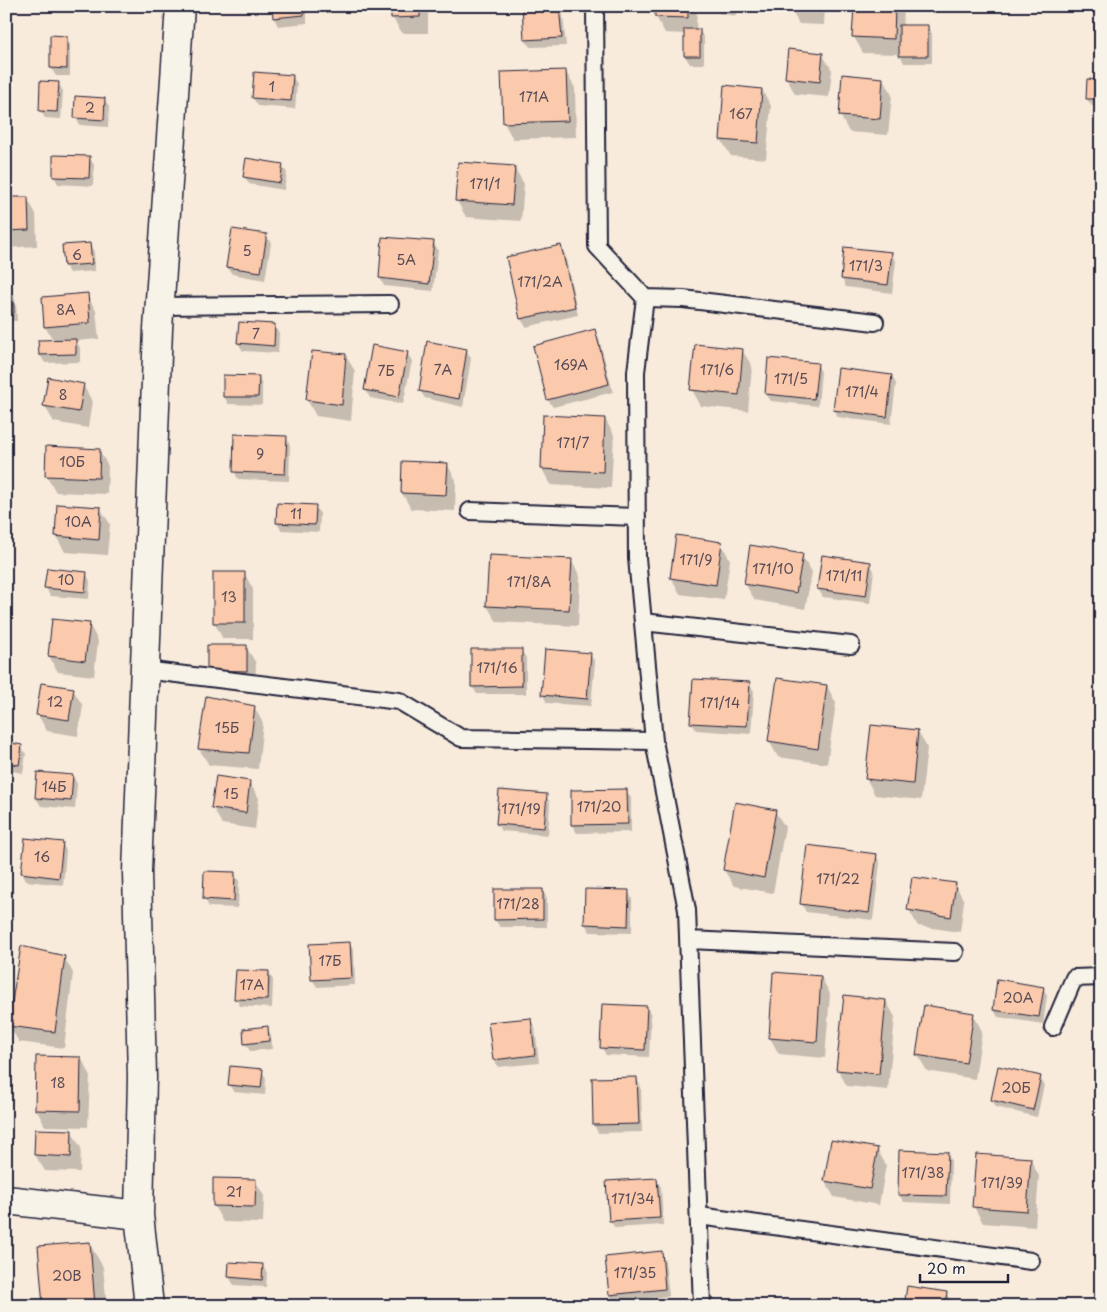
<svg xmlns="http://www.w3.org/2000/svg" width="1107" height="1312" font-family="'Playpen Sans',sans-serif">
	<rect width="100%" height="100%" fill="#f8ebdc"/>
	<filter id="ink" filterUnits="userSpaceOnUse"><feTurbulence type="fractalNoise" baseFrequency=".02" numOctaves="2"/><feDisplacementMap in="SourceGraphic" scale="10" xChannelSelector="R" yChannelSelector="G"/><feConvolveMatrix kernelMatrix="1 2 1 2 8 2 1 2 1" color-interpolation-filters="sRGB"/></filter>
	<g filter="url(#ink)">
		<path fill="#0003" d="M85 6H123V9L86 8Z
			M273 6H307V23L278 26 274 18Z
			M392 6H428V33H402L392 17Z
			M523 6H562L566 46 530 47 525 39Z
			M657 6H697L696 30H699L704 38V64H690L685 56V34L665 33 656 17Z
			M716 6H738L736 16 719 13Z
			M789 6H825L824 25 799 24Z
			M855 6H904L903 27H928L932 34V63H904L900 54 863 53 854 37Z
			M915 6H937V7L917 9Z
			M1101 23V66L1096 58Z
			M52 36 66 37 70 45V76H56L51 68Z
			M822 54 832 70 829 97 795 94 786 77Z
			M566 72 575 88 576 137 513 139 504 123Z
			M255 74 292 76 297 84 295 109 258 106 253 98Z
			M883 79 892 95 888 135 849 132 840 115Z
			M1101 81V107L1092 106 1087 99Z
			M58 83 63 91 61 119 45 118 40 110Z
			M762 90 771 106 766 159 731 156 721 140Z
			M104 99 109 107 108 127 80 125 75 117Z
			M89 157 94 165 93 186 58 184 54 176Z
			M282 166 287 173 284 190 249 184 244 176Z
			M514 167 524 184 521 221 466 217 457 201Z
			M6 198H27L36 214 37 246 6 248Z
			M266 236 271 243 265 280 232 274 227 266Z
			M383 238 433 242 438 250 433 291 384 286 380 278Z
			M90 244 94 252 95 271 69 273 65 265Z
			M560 246 565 254 578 315 526 327 521 319 507 258Z
			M891 253 896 261 892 293 846 287 842 279Z
			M12 295 16 303 17 321H6V296Z
			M87 295 96 311 99 339 76 341 80 348V362L45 363 40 355V341H54L45 327Z
			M274 326 279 333 278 353 243 351 238 343Z
			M594 331 599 339 613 392 553 407 548 400 535 347Z
			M466 350 471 358 463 407 425 398 420 391Z
			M742 350 752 366 748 411 701 406 692 390Z
			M407 353 412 361 403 404 370 398 366 390Z
			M345 355 355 371 351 421 316 416 307 400Z
			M817 364 821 372 818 406 771 401 766 394Z
			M892 376 896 384 891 424 838 417 834 409Z
			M258 377 262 385V405L228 404 224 396Z
			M83 385 92 401 88 428 54 422 44 405Z
			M605 419 614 435 611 488 551 485 542 469Z
			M286 437 290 445 289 481 238 479 234 471Z
			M99 450 108 466 107 494 56 492 46 475Z
			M447 464 456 480 455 511 411 509 402 493Z
			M58 505 100 508 110 524 107 555 65 552 56 536Z
			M315 507 320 514 319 532 281 530 277 523Z
			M721 543 730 560 724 600 680 594 671 577Z
			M802 556 812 572 805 609 755 600 745 584Z
			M571 560 580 576 578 626 497 622 487 606Z
			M870 563 874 571 870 603 823 597 818 589Z
			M86 573 90 581 89 599 50 596 46 588Z
			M244 573 253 589V639H223L214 622Z
			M89 624 98 641 94 676 58 672 49 656Z
			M246 647 256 663 255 686 208 670Z
			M521 650 526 658V694H477L472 686Z
			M590 654 595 662 591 706 547 703 543 695Z
			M749 684 754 691 751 734 696 730 692 723Z
			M827 686 836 703 827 764 778 757 769 741Z
			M73 690 83 706 78 736 47 731 38 715Z
			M207 698 254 707 263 723 258 769 209 765 199 749Z
			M918 731 927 748 921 800 875 795 866 778Z
			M6 743 21 746 26 754 23 773 6 770Z
			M73 776 77 784 75 809 41 806 36 798Z
			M249 782 259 798 255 829 222 824 213 808Z
			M626 790 631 798V832L577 833 572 825Z
			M546 796 550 803 548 835 501 831 497 824Z
			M775 811 785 827 773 893 734 886 724 870Z
			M62 843 66 851 63 885 26 881 22 873Z
			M876 855 880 863 873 920 806 912 802 904Z
			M234 873 239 881 238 908 209 907 205 899Z
			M955 884 964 901 960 932 918 926 909 910Z
			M542 890 547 898V927H500L495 920Z
			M586 890 628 891 632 899V933L590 932 585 924Z
			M349 943 354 951 355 985 317 987 312 979Z
			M64 957 73 973 64 1048 19 1042 9 1026Z
			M269 973 273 980 272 1008 240 1006 236 999Z
			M821 977 830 994 825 1058 779 1054 770 1038Z
			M1043 988 1047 996 1043 1024 998 1017 994 1010Z
			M886 1001 895 1017 888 1090 847 1086 838 1070Z
			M647 1007 651 1015 649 1057 606 1055 602 1048Z
			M973 1014 982 1031 975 1079 927 1071 917 1054Z
			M530 1019 535 1027 539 1063 498 1067 494 1059Z
			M267 1028 271 1035 272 1049 250 1051 245 1043Z
			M81 1058 90 1074 88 1127 45 1126 36 1109Z
			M262 1071 266 1078 265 1095 234 1092 229 1085Z
			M1040 1077 1044 1085 1037 1117 996 1107 992 1100Z
			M637 1079 641 1087 642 1132 598 1133 594 1125Z
			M36 1131 72 1132 81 1148 80 1172 45 1171 35 1155Z
			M877 1149 886 1165 879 1205 834 1197 825 1181Z
			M947 1153 951 1161 950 1204 904 1202 899 1195Z
			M1030 1159 1039 1176 1035 1227 983 1223 974 1207Z
			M656 1179 661 1187 663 1225 615 1228 610 1220Z
			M255 1180 264 1196 263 1223 223 1222 214 1206Z
			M89 1243 103 1267 107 1306H45Z
			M661 1253 665 1261 669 1296 615 1302 610 1295Z
			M262 1265 267 1273 266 1287 234 1285 229 1277Z
			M946 1293 954 1306H905Z"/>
		<path fill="#fbc9ab" stroke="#22223b" d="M272 6H303L304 15 273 18Z
			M391 6H420V17L391 18Z
			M522 6H559L562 38 524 40Z
			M655 6H688V18L655 17Z
			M788 6H815V9L788 8Z
			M854 6H895L894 39 852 37Z
			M1095 22H1101V59L1095 58Z
			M899 25H928V56H899Z
			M684 29H700V56H684Z
			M50 35 67 36V69L50 68Z
			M788 49 823 53 820 82 785 78Z
			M566 70 568 121 503 123 501 72Z
			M254 72 293 75 291 101 252 98Z
			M842 74 883 78 880 119 839 116Z
			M1087 79 1101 80V99H1086Z
			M40 81 59 82 57 112 39 111Z
			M724 85 762 89 758 143 720 140Z
			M75 96 105 98 104 120 74 118Z
			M53 155 90 156 89 178 53 177Z
			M246 158 283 164 280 183 243 177Z
			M458 162 515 166 512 205 455 201Z
			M6 197H28L29 230 6 231Z
			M232 229 267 234 261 272 226 267Z
			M382 237 434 241 429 284 379 278Z
			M90 243 92 264 64 266 62 245Z
			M561 245 575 307 520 319 506 257Z
			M844 247 892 252 888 285 841 279Z
			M88 293 90 323 44 327 42 297Z
			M6 294H13L14 313 6 314Z
			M239 322 275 324 274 346 237 343Z
			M595 329 609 384 547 400 533 346Z
			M76 339V354L39 355 38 340Z
			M427 341 467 349 459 399 419 391Z
			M695 344 743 349 739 395 690 390Z
			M372 345 408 352 399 397 364 390Z
			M312 351 346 354 342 405 306 400Z
			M768 358 818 363 814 399 765 394Z
			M838 368 892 375 887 417 833 410Z
			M223 375 259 376 258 397H223Z
			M48 377 84 384 79 412 43 406Z
			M543 415 605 418 603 472 541 469Z
			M234 434 287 436 285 474 233 472Z
			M46 446 100 449 99 478 45 476Z
			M402 461 448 463 446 495 401 493Z
			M277 503 316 505 315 525 276 523Z
			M57 504 101 507 99 540 55 536Z
			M676 535 722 542 716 585 670 578Z
			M750 545 803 554 796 593 744 584Z
			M489 555 572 559 569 610 486 606Z
			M822 555 871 562 866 596 817 589Z
			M47 568 87 572 85 592 44 588Z
			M213 572H245V623H213Z
			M52 619 90 623 85 661 48 656Z
			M207 645H247V671L207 670Z
			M471 649H522V686L471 687Z
			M545 649 591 653 587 699 541 695Z
			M777 678 827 685 818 749 768 741Z
			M693 679 750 682 747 726 690 723Z
			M41 683 74 688 69 720 36 715Z
			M206 696 255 706 249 753 198 749Z
			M871 725 918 730 913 784 865 779Z
			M6 742 22 745 19 765 6 763Z
			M37 772 73 775 71 801 35 798Z
			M216 776 250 781 246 813 211 808Z
			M627 789 628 824 571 825V790Z
			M499 790 547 794 544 828 496 824Z
			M735 802 776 810 764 878 723 870Z
			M25 838 63 842 59 878 21 873Z
			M807 845 877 854 869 913 800 904Z
			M204 871 235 872 234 901 203 899Z
			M912 877 956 883 951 917 907 910Z
			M494 889H543V919L494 920Z
			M585 889 629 890 628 926 584 924Z
			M350 942 352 978 311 980 309 944Z
			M21 946 65 956 55 1032 8 1026Z
			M236 970 269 971 268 1000 234 999Z
			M773 972 821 976 817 1042 769 1038Z
			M997 979 1044 987 1039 1017 993 1010Z
			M844 995 886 1000 879 1074 836 1070Z
			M602 1004 647 1006 645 1050 600 1048Z
			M924 1005 974 1013 966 1063 916 1055Z
			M531 1018 535 1055 493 1060 488 1022Z
			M268 1026 269 1041 244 1044 243 1029Z
			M36 1056 81 1057 80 1111 35 1110Z
			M230 1066 263 1069 261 1088 228 1085Z
			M998 1066 1041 1076 1033 1110 991 1100Z
			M637 1077 639 1124 593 1125 592 1078Z
			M35 1129 72 1130 71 1157 34 1155Z
			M831 1140 878 1148 870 1189 824 1181Z
			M899 1150 948 1152 946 1196 898 1195Z
			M976 1154 1031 1158 1027 1211 972 1207Z
			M213 1178 256 1179 255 1207 213 1206Z
			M657 1178 660 1218 609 1221 606 1181Z
			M90 1242 95 1306H43L38 1246Z
			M662 1251 665 1289 609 1295 605 1257Z
			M229 1262 263 1264 262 1280 228 1277Z
			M907 1286 947 1292 945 1306H904Z"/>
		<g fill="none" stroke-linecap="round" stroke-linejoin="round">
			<g stroke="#22223b" stroke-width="20">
				<path id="lane" d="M595 6 597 246 645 298 683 299 875 322
					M645 298 636 372 637 558 654 741 687 910 702 1306
					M159 306 390 304
					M470 511 637 517
					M643 622 851 645
					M144 670 399 701 461 738 654 741
					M689 940 955 952
					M1053 1027 1074 978 1101 977
					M699 1216 1031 1261"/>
			</g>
			<g stroke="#22223b" stroke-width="31">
				<path id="street" d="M6 1200 139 1215
					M149 1306 139 1215 142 1077 137 872 158 329 180 6"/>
			</g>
			<use href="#lane" stroke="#f7f3e8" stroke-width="16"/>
			<use href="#street" stroke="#f7f3e8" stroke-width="28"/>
		</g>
	</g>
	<g text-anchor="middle" stroke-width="4.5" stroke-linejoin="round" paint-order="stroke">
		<g font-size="14" fill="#584c57">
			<text x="272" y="92">1</text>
			<text x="534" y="102">171А</text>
			<text x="90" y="113">2</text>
			<text x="741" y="119">167</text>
			<text x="485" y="189">171/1</text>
			<text x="247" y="256">5</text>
			<text x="77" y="260">6</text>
			<text x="406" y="265">5А</text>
			<text x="866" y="271">171/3</text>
			<text x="540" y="287">171/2А</text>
			<text x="66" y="315">8А</text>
			<text x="256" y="339">7</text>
			<text x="571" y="370">169А</text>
			<text x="443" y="375">7А</text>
			<text x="717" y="375">171/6</text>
			<text x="386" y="376">7Б</text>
			<text x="791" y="384">171/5</text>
			<text x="862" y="397">171/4</text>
			<text x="63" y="400">8</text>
			<text x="573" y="448">171/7</text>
			<text x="260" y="459">9</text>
			<text x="72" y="467">10Б</text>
			<text x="296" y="519">11</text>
			<text x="78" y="527">10А</text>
			<text x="696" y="565">171/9</text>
			<text x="773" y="574">171/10</text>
			<text x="844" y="581">171/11</text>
			<text x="66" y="585">10</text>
			<text x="529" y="587">171/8А</text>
			<text x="229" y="602">13</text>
			<text x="497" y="673">171/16</text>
			<text x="55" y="707">12</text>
			<text x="720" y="708">171/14</text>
			<text x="227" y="733">15Б</text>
			<text x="54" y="792">14Б</text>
			<text x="231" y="799">15</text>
			<text x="599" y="812">171/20</text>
			<text x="521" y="814">171/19</text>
			<text x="42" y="862">16</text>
			<text x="838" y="884">171/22</text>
			<text x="518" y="909">171/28</text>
			<text x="330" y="966">17Б</text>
			<text x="252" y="990">17А</text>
			<text x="1018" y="1003">20А</text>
			<text x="58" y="1088">18</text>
			<text x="1016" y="1093">20Б</text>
			<text x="923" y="1178">171/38</text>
			<text x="1002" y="1188">171/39</text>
			<text x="234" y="1197">21</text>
			<text x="633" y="1204">171/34</text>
			<text x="635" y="1278">171/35</text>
			<text x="67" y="1281">20В</text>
		</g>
	</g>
	<rect width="1107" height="1312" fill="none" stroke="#f7f3e8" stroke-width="25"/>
	<rect x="12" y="12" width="1082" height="1287" fill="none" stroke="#22223b" stroke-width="2" filter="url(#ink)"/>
	<path d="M920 1274v8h88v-8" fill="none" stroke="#22223b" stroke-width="2.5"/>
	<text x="927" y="1274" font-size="15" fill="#22223b" stroke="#f7f3e8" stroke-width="4" paint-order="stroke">20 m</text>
</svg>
